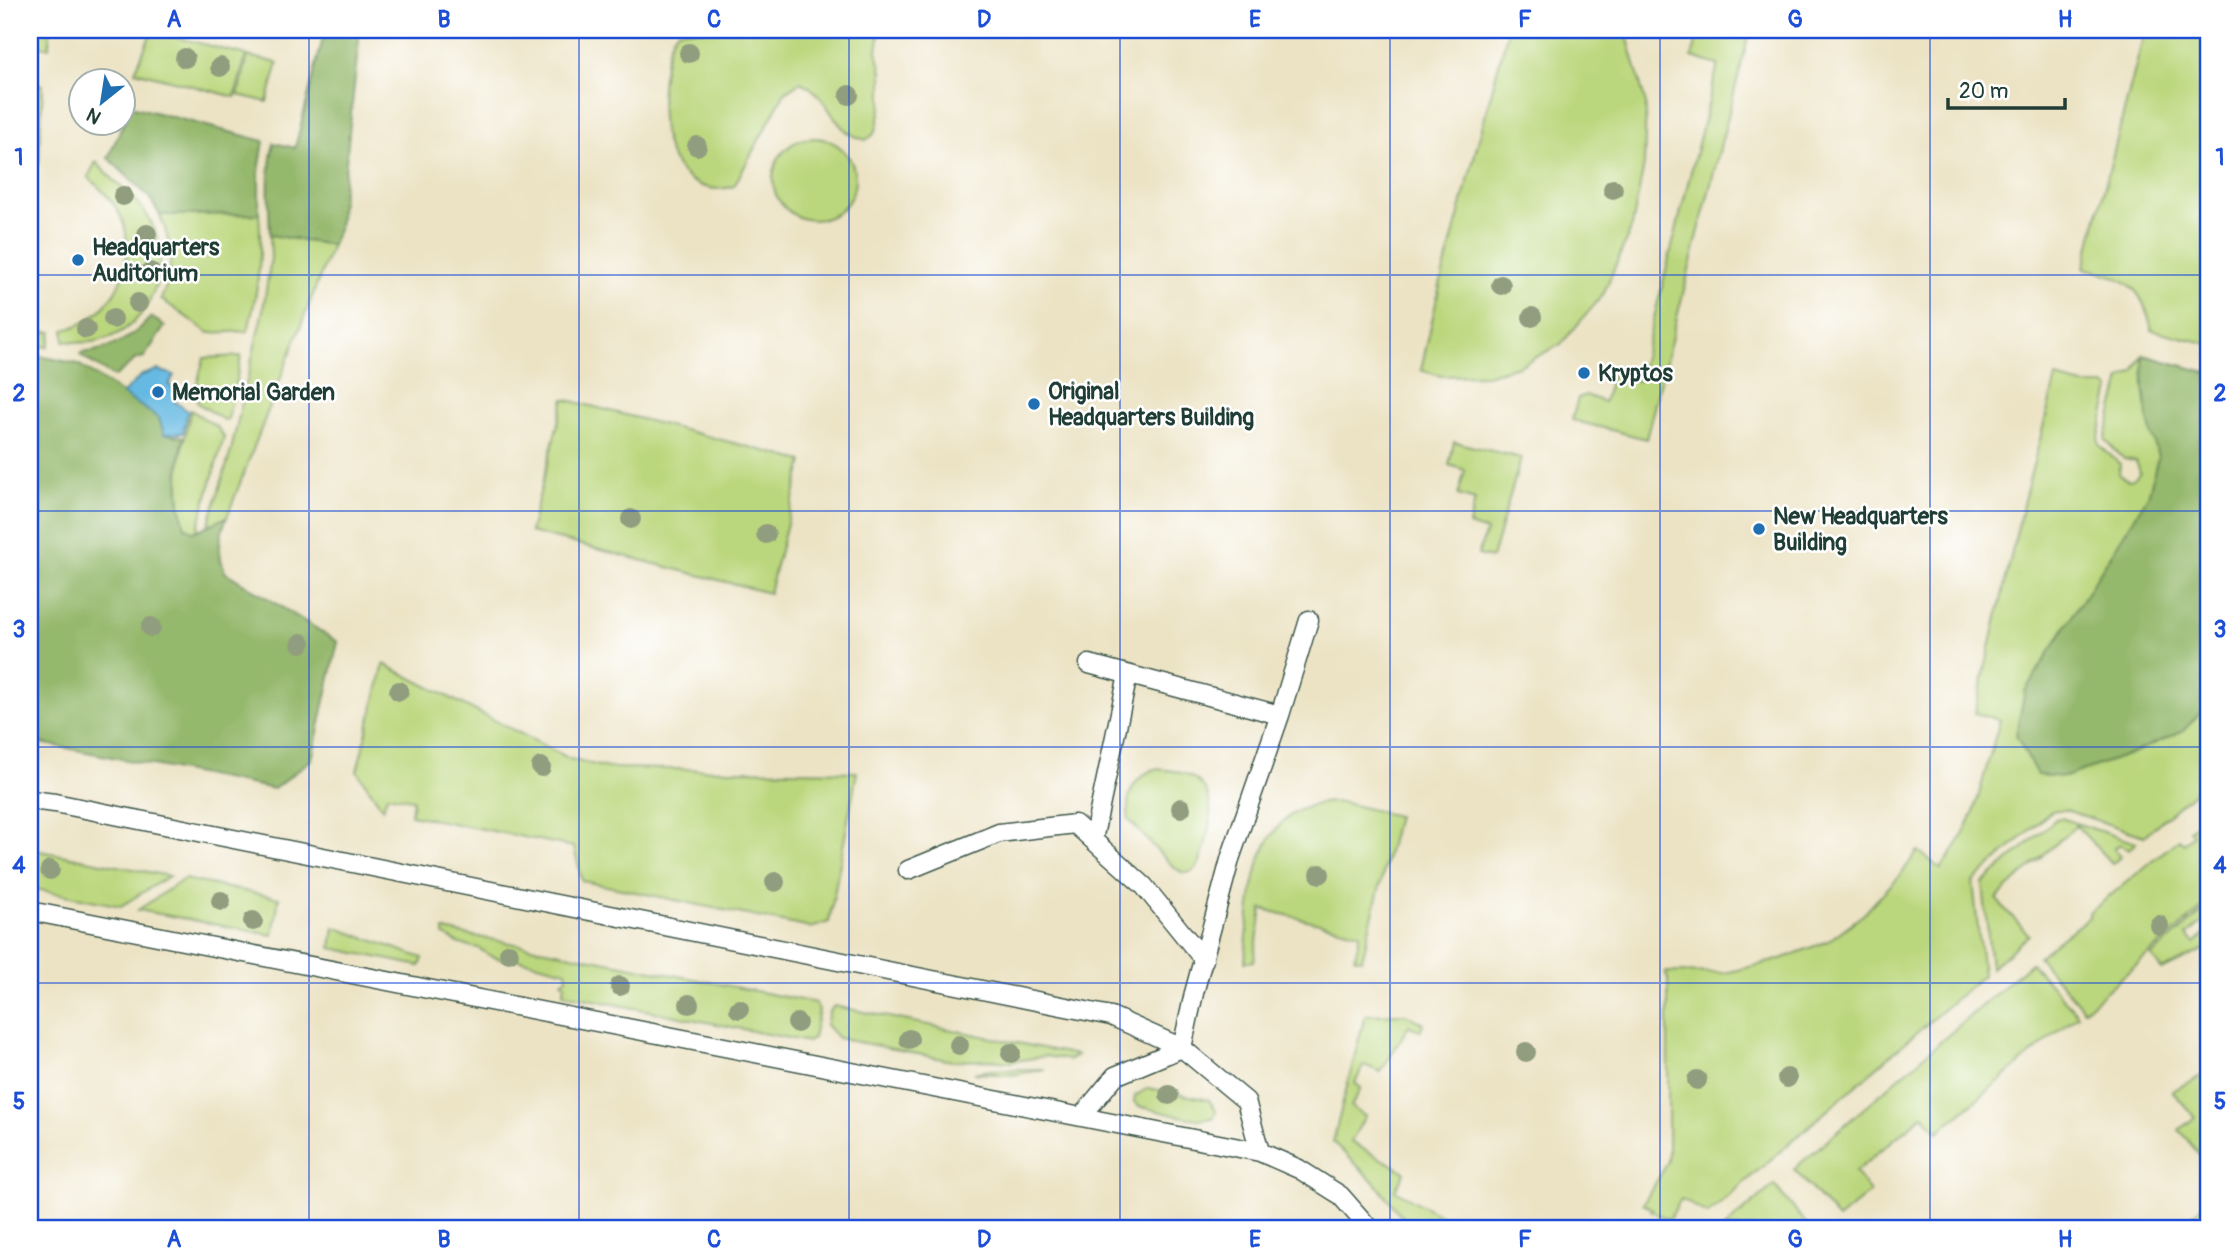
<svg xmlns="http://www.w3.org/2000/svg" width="2239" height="1258" font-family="Pangolin,sans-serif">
	<rect width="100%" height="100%" fill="#fff"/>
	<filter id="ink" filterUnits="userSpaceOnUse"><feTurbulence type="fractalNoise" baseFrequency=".0143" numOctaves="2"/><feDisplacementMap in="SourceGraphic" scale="14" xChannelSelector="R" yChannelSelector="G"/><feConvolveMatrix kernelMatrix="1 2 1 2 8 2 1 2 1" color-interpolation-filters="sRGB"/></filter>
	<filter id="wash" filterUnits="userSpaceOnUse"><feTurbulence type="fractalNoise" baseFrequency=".00686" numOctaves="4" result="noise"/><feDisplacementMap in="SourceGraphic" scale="28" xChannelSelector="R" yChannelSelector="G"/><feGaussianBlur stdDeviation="1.57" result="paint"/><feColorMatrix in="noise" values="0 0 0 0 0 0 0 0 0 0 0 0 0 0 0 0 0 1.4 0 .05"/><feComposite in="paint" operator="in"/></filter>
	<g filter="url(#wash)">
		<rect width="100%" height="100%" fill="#ece3c4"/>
		<path fill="#bbd77d" stroke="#6d8a58" stroke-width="2" d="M30 30H50L49 48 30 43Z
			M679 30H880L877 51 882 72V103L877 127 873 135 866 140C830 133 832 95 800 82L785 92 734 186C723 190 712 190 702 186 657 169 658 103 665 64 667 53 670 37 679 30Z
			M1508 30H1620L1628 39 1646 104 1644 165 1632 226 1603 295 1561 344 1519 366 1486 375 1440 376 1421 370 1440 285Z
			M1693 30H1750L1646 439 1572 420 1578 398 1586 395 1604 402 1612 375 1638 381 1718 65 1692 57 1699 32Z
			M2145 30H2209V344L2152 330C2142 285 2127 278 2084 268Z
			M152 31 246 55 235 97 135 71Z
			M248 56 278 63 267 102 238 95Z
			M30 82 43 85 39 164 30 165Z
			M773 179a41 41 0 1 1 82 0a41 41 0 1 1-82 0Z
			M96 162C113 182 138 197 151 222 174 265 151 328 101 340 89 344 76 342 64 341V330C112 319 139 264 122 219 114 201 102 190 88 177Z
			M259 214C263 255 258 292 248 331L209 333 161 299C175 270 172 244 160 215Z
			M270 235 332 245 227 517 208 526 231 451 263 310 271 258Z
			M30 332H52L48 347 30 344Z
			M2143 355 2209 373V779L2144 836 2066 810H2056L2050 812 1973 882 1983 975 1708 1214 1681 1199 1669 1220 1651 1211 1653 1209 1643 1204 1668 1162V979L1665 972 1725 973 1778 960 1828 941 1864 914 1901 874 1918 851 1941 869 1962 837 1974 812 2000 720 1975 713 2024 500 2056 378 2083 385H2105L2110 389 2098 441 2100 446 2120 464 2119 474C2127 482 2133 482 2140 472L2136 461 2124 459 2105 440 2121 379 2134 372Z
			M241 356 228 419 226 421 199 404 194 395 204 358Z
			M564 399 803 461 769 593 530 532Z
			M191 410 217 427 224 437 197 531 194 532 185 527C173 487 181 449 191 410Z
			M1454 442 1521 458 1492 558 1478 555 1486 531 1469 525 1475 500 1458 495 1465 470 1449 465Z
			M384 664 570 759 608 768 857 772 829 922 811 928 582 881 574 847 411 815 413 799 387 795 383 809 357 771Z
			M1154 769C1197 770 1218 787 1208 832 1206 842 1203 858 1197 867 1194 872 1187 874 1182 872 1170 868 1140 831 1129 820 1125 797 1132 779 1154 769Z
			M1331 802 1345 803 1397 816 1362 959 1355 958 1360 933 1262 909 1254 961 1245 962C1250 901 1250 807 1331 802Z
			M2209 813V902L2084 1010 2038 957 2089 917V913L2179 839 2184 843 2193 835 2189 830Z
			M2061 818 2136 843 2128 850 2120 844 2114 849 2120 857 2112 864 2076 825 1996 899 2029 935 1991 968 1983 883 2056 819Z
			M30 849 169 876 121 906 30 888Z
			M184 879 279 898 273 935 138 910Z
			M2209 906V917L2187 935 2195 943 2209 931V947L2162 970 2151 956Z
			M334 927 423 958 420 966 331 948Z
			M444 930 816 1003 819 1010 813 1038 808 1042 563 994 565 984 562 982 567 978 566 971 514 958 501 959 491 956 478 948 460 944 444 935Z
			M2031 963 2078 1015 1938 1132 1923 1115 1855 1172 1870 1192 1838 1219 1794 1169Z
			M834 1006 1077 1055 1069 1060 1046 1056 1009 1062 990 1060 952 1061 838 1038 826 1025 829 1012Z
			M1406 1014 1423 1024 1420 1031 1409 1025 1381 1072 1364 1065 1355 1083 1361 1088 1351 1107 1365 1116 1351 1142 1405 1172 1395 1190 1451 1221 1449 1228H1411L1375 1183 1333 1142 1365 1015Z
			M1038 1069H1045L1012 1075 974 1073C994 1068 1017 1070 1038 1069Z
			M2209 1072V1166L2179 1130 2195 1117 2172 1091Z
			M1148 1088 1209 1100 1216 1111 1214 1117C1199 1124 1155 1110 1138 1106L1134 1102 1135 1096Z
			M1774 1185 1810 1228H1724Z
			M2209 1201V1228H2176Z"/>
		<path fill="#94b86c" stroke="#5a7a50" stroke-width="2" d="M325 30H360L339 227 332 245 270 235C269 203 266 174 274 143L295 148Z
			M131 106 264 141 259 171V214L160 215 149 197 108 158Z
			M151 317 165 326 144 357 136 359 114 377 80 355 81 353C110 350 132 339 151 317Z
			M30 354 78 364 159 418 164 434 184 437C177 467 176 497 185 527L194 532 227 517C219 537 217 552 225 572L338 642 312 759 274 789 30 741Z
			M2143 355 2209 373V704L2183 731 2133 753 2065 777 2037 775 2016 735 2025 691 2148 496 2158 457 2149 424 2144 389Z"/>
		<path fill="#66b9e2" stroke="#427b8b" stroke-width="2" d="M158 370 174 375 169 385 180 394 175 402 188 411 183 433 164 434 159 418 122 394 142 375Z"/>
	</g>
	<g filter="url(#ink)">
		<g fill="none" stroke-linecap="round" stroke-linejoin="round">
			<g stroke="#3e564a" stroke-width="21">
				<path id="service" d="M1089 664 1280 715
					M30 800 55 803 1111 1016 1182 1048 1246 1101 1260 1152
					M1093 840 1128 675
					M908 870 999 833 1075 824 1144 886 1204 960
					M30 911 1260 1152 1299 1169 1340 1195 1369 1228
					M1182 1048 1194 993 1231 856 1280 715 1309 620
					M1081 1117 1115 1076 1182 1048"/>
			</g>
			<use href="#service" stroke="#fff" stroke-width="18"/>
		</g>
		<g fill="#919d7f">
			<circle cx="689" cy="53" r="10"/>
			<circle cx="185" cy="58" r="10"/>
			<circle cx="220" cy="67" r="10"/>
			<circle cx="849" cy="95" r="10"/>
			<circle cx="697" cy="146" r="10"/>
			<circle cx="1613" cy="189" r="10"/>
			<circle cx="123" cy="196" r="10"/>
			<circle cx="147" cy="234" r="10"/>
			<circle cx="150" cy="272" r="10"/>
			<circle cx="1501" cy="285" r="10"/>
			<circle cx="138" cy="303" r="10"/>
			<circle cx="1532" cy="317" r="10"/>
			<circle cx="113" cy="319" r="10"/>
			<circle cx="86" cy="329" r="10"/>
			<circle cx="631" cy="519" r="10"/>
			<circle cx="766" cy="534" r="10"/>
			<circle cx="151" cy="627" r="10"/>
			<circle cx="301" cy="643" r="10"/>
			<circle cx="399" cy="691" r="10"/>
			<circle cx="541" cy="767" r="10"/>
			<circle cx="1181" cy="808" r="10"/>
			<circle cx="50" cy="870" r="10"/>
			<circle cx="1320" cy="874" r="10"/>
			<circle cx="775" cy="882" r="10"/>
			<circle cx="221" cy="901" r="10"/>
			<circle cx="253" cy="921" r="10"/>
			<circle cx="2159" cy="925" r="10"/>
			<circle cx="509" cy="953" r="10"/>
			<circle cx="620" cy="986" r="10"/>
			<circle cx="689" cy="1004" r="10"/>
			<circle cx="739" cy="1009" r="10"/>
			<circle cx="797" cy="1023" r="10"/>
			<circle cx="909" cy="1039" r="10"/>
			<circle cx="959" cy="1045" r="10"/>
			<circle cx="1526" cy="1052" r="10"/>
			<circle cx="1011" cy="1053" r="10"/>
			<circle cx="1787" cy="1078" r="10"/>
			<circle cx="1697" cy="1080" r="10"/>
			<circle cx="1169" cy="1095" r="10"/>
		</g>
	</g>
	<path fill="none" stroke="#1d4ed8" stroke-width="2" stroke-opacity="0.55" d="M309 30V1228M579 30V1228M849 30V1228M1120 30V1228M1390 30V1228M1660 30V1228M1930 30V1228M30 275H2209M30 511H2209M30 747H2209M30 983H2209"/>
	<g fill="#1f6fb2" stroke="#fff" stroke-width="2.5">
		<circle cx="78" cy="260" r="7"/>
		<circle cx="1584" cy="373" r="7"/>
		<circle cx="158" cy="392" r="7"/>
		<circle cx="1034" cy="404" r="7"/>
		<circle cx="1759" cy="529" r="7"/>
	</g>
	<g text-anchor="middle" stroke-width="5" stroke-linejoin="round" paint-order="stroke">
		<g font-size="23" font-weight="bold" fill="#1f3d34" stroke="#fff" text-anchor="start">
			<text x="92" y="255">Headquarters<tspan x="92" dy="26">Auditorium</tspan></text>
			<text x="1598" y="381">Kryptos</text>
			<text x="1048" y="399">Original<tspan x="1048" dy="26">Headquarters Building</tspan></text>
			<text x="172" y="400">Memorial Garden</text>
			<text x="1773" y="524">New Headquarters<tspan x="1773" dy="26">Building</tspan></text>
		</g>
	</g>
	<rect width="2239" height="1258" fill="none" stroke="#fff" stroke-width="77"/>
	<g transform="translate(102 102) rotate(210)"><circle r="33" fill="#ffffff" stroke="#a5b1ae" stroke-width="2"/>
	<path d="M0-5L12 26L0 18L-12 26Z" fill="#1f6fb2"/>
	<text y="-10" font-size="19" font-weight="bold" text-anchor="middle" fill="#1f3d34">N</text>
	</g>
	<path d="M1948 98v10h117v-10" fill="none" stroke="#1f3d34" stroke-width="3.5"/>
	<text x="1959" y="98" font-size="21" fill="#1f3d34" stroke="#ffffff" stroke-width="5" paint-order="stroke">20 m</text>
	<rect x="38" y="38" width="2162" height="1182" fill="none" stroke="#1d4ed8" stroke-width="2.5"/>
	<g font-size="23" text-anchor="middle" font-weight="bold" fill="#1d4ed8">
		<text x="174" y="27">A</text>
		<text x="444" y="27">B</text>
		<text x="714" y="27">C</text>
		<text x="984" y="27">D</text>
		<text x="1255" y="27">E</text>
		<text x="1525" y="27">F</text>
		<text x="1795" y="27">G</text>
		<text x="2065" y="27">H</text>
		<text x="19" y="165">1</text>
		<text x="2220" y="165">1</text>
		<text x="19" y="401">2</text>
		<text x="2220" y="401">2</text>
		<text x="19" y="637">3</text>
		<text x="2220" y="637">3</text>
		<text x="19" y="873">4</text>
		<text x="2220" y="873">4</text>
		<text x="19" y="1109">5</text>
		<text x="2220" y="1109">5</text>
		<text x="174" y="1247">A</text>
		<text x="444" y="1247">B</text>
		<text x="714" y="1247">C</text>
		<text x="984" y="1247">D</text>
		<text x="1255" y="1247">E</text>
		<text x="1525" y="1247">F</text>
		<text x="1795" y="1247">G</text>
		<text x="2065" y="1247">H</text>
	</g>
</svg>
